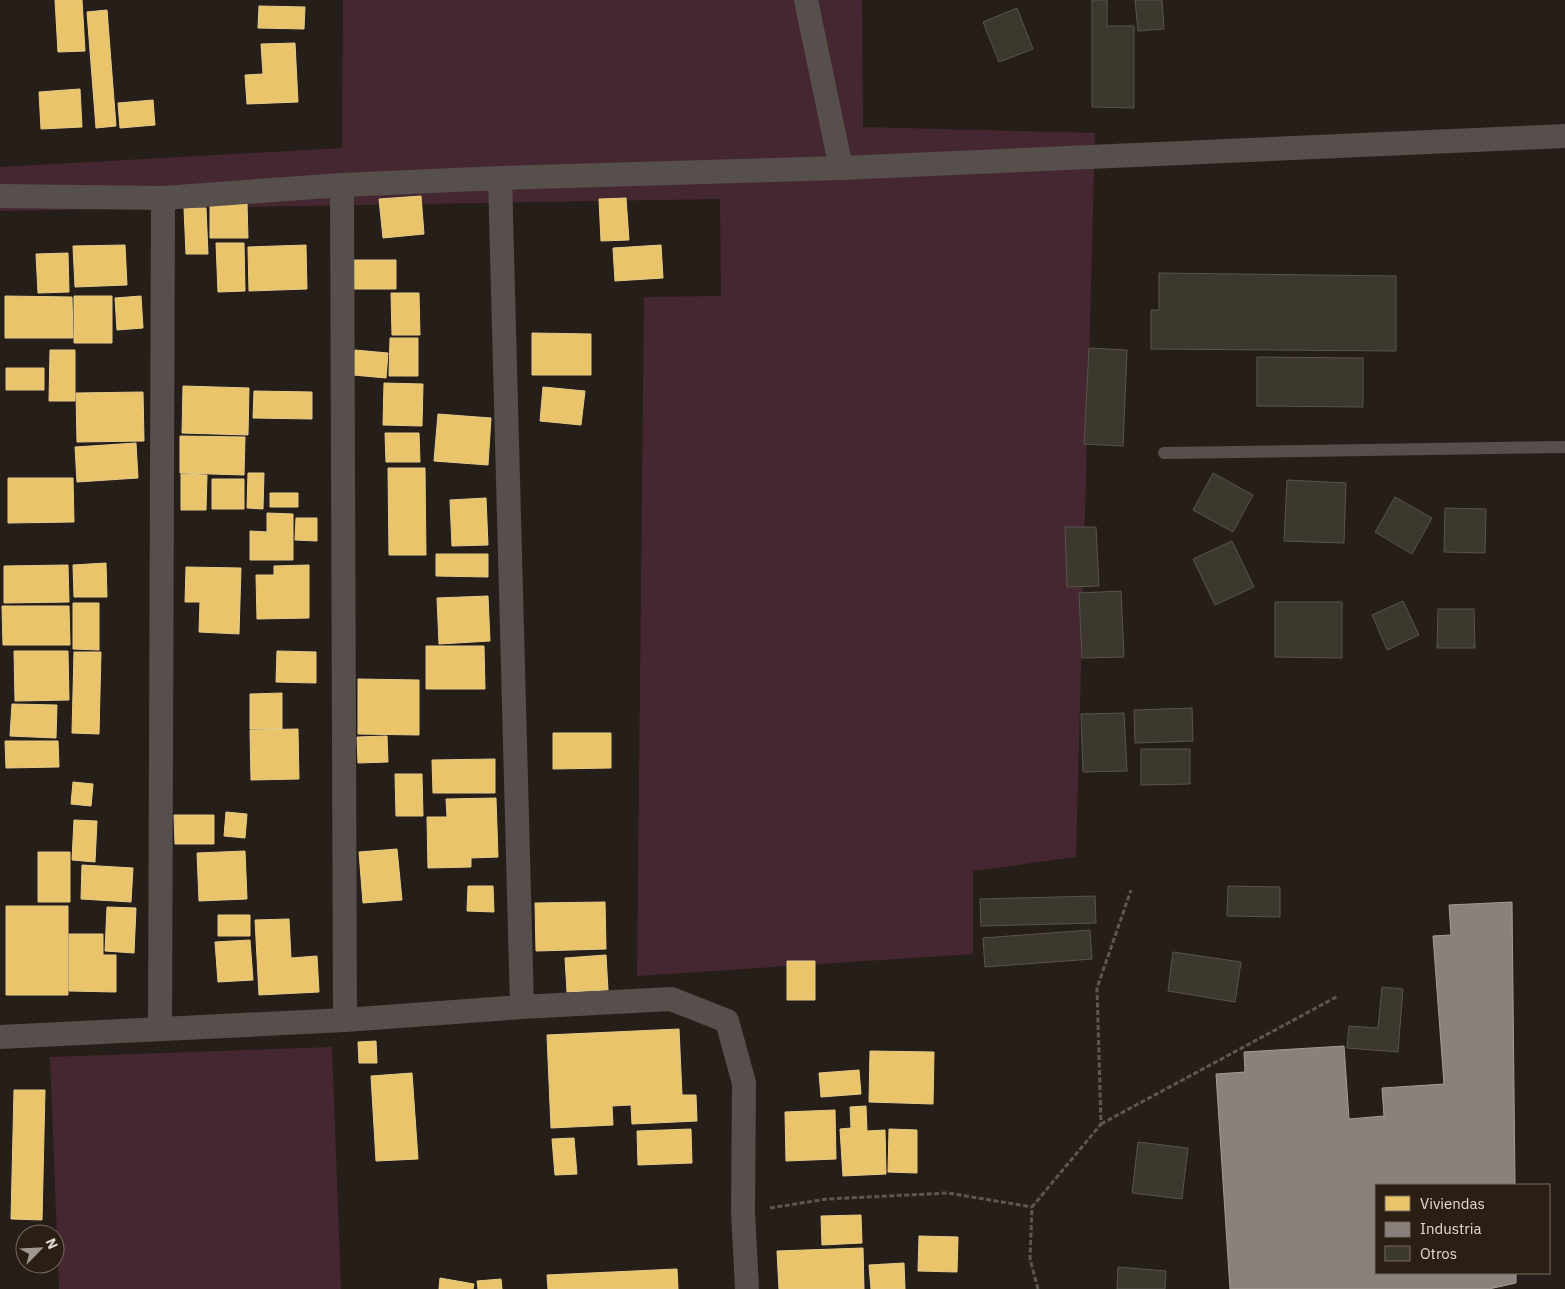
<svg xmlns="http://www.w3.org/2000/svg" width="1565" height="1289" font-family="'IBM Plex Sans',sans-serif">
	<rect width="100%" height="100%" fill="#261f19"/>
	<path fill="#452731" d="M343 0H862L863 127 1095 133 1076 857 973 871V954L637 976 644 297 721 296 720 199 0 211V167L342 148Z
		M332 1047 341 1289H59L50 1057Z"/>
	<path fill="#e9c46a" stroke="#e7cb8a" d="M55 0H82L85 51 58 52Z
		M259 6 305 7 304 29 258 28Z
		M107 10 116 126 96 128 87 12Z
		M295 43 298 102 247 104 245 75 263 74 261 44Z
		M80 89 82 127 41 129 39 92Z
		M153 100 155 125 120 128 118 103Z
		M421 196 424 234 383 238 379 199Z
		M626 198 629 240 601 241 599 199Z
		M210 203H247L248 238H210Z
		M184 208H206L208 254H186Z
		M216 243H244L245 291 218 292Z
		M125 245 127 285 75 287 73 246Z
		M306 245 307 289 249 291 248 247Z
		M661 245 663 278 615 281 613 248Z
		M68 253 69 292 38 293 36 254Z
		M353 260H396V289H353Z
		M391 293H419L420 335H392Z
		M5 296 72 297 73 338H5Z
		M74 296H112V343H74Z
		M141 296 143 328 117 330 115 298Z
		M532 333 591 334V375H532Z
		M390 338H418V376H389Z
		M50 350H75V401H49Z
		M355 350 388 353 386 378 353 375Z
		M6 368H44V390H6Z
		M384 383 423 384 422 426 383 425Z
		M183 386 249 388 248 435 182 433Z
		M543 387 585 391 581 425 540 421Z
		M254 391 312 392V419L253 418Z
		M143 392 144 441 77 442 76 393Z
		M438 414 491 418 488 465 434 461Z
		M385 433H419L420 462H386Z
		M180 436 245 437 244 475 180 473Z
		M136 443 138 478 77 482 75 447Z
		M388 468H425L426 555H389Z
		M248 473H264L263 509 247 508Z
		M181 474 207 475 206 510H181Z
		M8 478H73L74 522 8 523Z
		M212 479H244V509H212Z
		M270 493H298V507H270Z
		M486 498 488 545 452 546 450 500Z
		M267 513 293 514V560H250V531L267 532Z
		M296 518H317V541L295 540Z
		M436 554H488V577L436 576Z
		M106 563 107 597H74L73 565Z
		M68 565 69 602 4 603V566Z
		M309 565V618L257 619 256 575H274V566Z
		M186 567 241 568 239 634 199 632 200 602H185Z
		M488 596 490 641 439 644 437 598Z
		M73 603H99V650L73 649Z
		M2 606H69L70 645H3Z
		M426 646H484L485 689H426Z
		M14 651H68L69 700 15 701Z
		M277 651 316 652V683L276 682Z
		M74 652H101L99 734 72 733Z
		M358 679 419 680V735L358 734Z
		M282 693V729H250V694Z
		M12 704 57 705 56 738 10 736Z
		M298 729 299 779 251 780 250 730Z
		M553 733H611V768L553 769Z
		M387 736 388 762 358 763 357 737Z
		M5 741H58L59 767 6 768Z
		M495 759V793H433L432 760Z
		M395 774H422L423 816H396Z
		M73 782 93 784 91 806 71 804Z
		M496 798 498 857 471 858V867L428 868 427 817H447L446 799Z
		M226 812 247 814 245 838 224 836Z
		M174 815H214V844H175Z
		M74 820 97 821 95 862 72 860Z
		M397 849 402 900 363 903 359 852Z
		M245 851 247 899 199 901 197 853Z
		M38 852H70V902H38Z
		M82 865 133 868 131 902 81 899Z
		M468 886H493L494 912 467 911Z
		M605 902 606 949 536 951 535 903Z
		M6 906H68V995H6Z
		M107 907 136 908 134 953 105 951Z
		M218 915H250V936H218Z
		M289 919 291 958 317 956 319 992 259 995 255 920Z
		M69 934H103V955H116V992L69 991Z
		M250 940 253 980 218 982 215 942Z
		M606 955 608 990 567 992 565 958Z
		M787 961H815V1000H787Z
		M679 1029 682 1095H696L697 1121 632 1124 631 1105 612 1106 613 1125 551 1128 547 1035Z
		M376 1041 377 1063H359L358 1042Z
		M870 1051 934 1052 933 1104 869 1102Z
		M859 1070 861 1094 821 1097 819 1073Z
		M412 1073 418 1159 376 1161 371 1076Z
		M14 1090H45L42 1220 11 1219Z
		M866 1106 867 1131 885 1130 886 1174 843 1176 840 1129 851 1128 850 1107Z
		M835 1110 836 1159 786 1161 785 1112Z
		M691 1129 692 1163 638 1165 637 1131Z
		M889 1129 917 1130V1173L888 1172Z
		M574 1138 577 1174 555 1175 552 1139Z
		M861 1215 862 1243 822 1245 821 1216Z
		M919 1236 958 1237 957 1272 918 1271Z
		M863 1248 864 1289H779L777 1251Z
		M904 1263 905 1289H871L869 1265Z
		M677 1269 678 1289H548L547 1275Z
		M440 1278 474 1284 473 1289H439Z
		M501 1279 502 1289H478L477 1281Z"/>
	<path fill="#8a817c" stroke="#a49c96" d="M1512 902 1515 1185H1376V1273H1516V1283L1489 1289H1230L1216 1074 1245 1072 1244 1052 1344 1046 1349 1119 1384 1116 1382 1088 1444 1084 1433 936 1451 935 1449 905Z"/>
	<path fill="#3d382d" stroke="#58544e" d="M1092 0H1107V26H1134V108L1092 107Z
		M1135 0H1162L1164 29 1138 31Z
		M1017 8 1033 49 999 62 983 22Z
		M1159 273 1396 276V351L1151 349V310H1159Z
		M1089 348 1127 350 1123 446 1084 444Z
		M1257 357 1363 358V407L1257 406Z
		M1213 473 1253 495 1233 532 1193 510Z
		M1287 480 1346 483 1344 543 1284 541Z
		M1395 497 1432 518 1412 554 1375 532Z
		M1445 508 1486 509 1485 553 1444 552Z
		M1065 527H1096L1099 586 1067 587Z
		M1232 541 1254 587 1215 605 1193 559Z
		M1121 591 1124 657 1082 658 1079 593Z
		M1403 601 1419 635 1387 650 1372 615Z
		M1275 602H1342V658L1275 657Z
		M1438 609H1474L1475 648H1437Z
		M1192 708 1193 741 1135 743 1134 710Z
		M1124 713 1127 771 1083 772 1081 714Z
		M1141 749H1190V784L1141 785Z
		M1228 886 1280 887V917L1227 916Z
		M1095 896 1096 923 981 926 980 899Z
		M1090 930 1092 959 985 967 983 938Z
		M1173 952 1241 962 1235 1002 1168 991Z
		M1382 987 1403 989 1398 1052 1347 1048 1349 1026 1378 1028Z
		M1138 1142 1188 1148 1182 1199 1132 1193Z
		M1118 1267 1166 1271 1165 1289H1117Z"/>
	<g fill="none" stroke-linecap="round" stroke-linejoin="round">
		<path stroke="#5d5754" stroke-width="3" stroke-dasharray="5 2.5" stroke-linecap="butt" d="M1101 1124 1338 996
			M770 1208 827 1199 948 1193 1032 1207
			M1038 1289 1030 1259 1032 1207 1101 1124 1097 988 1131 890"/>
		<path stroke="#564f4c" stroke-width="12" d="M1164 453 1565 447"/>
		<path stroke="#564f4c" stroke-width="24" d="M806 0 841 168
			M500 178 522 1007
			M342 185 345 1020
			M0 196 163 198 342 185 500 178 841 168 1565 136
			M160 1029 163 198
			M0 1037 345 1020 522 1007 671 999 727 1021 744 1083 743 1212 747 1289"/>
	</g>
	<rect x="1375" y="1184" width="175" height="90" fill="#2b1f14" stroke="#746a60"/>
	<rect x="1385" y="1196" width="25" height="15" fill="#e9c46a" stroke="#746a60"/>
	<text x="1420" y="1209" font-size="15" fill="#e2dad3">Viviendas</text>
	<rect x="1385" y="1222" width="25" height="15" fill="#8a817c" stroke="#746a60"/>
	<text x="1420" y="1234" font-size="15" fill="#e2dad3">Industria</text>
	<rect x="1385" y="1246" width="25" height="15" fill="#3d382d" stroke="#746a60"/>
	<text x="1420" y="1259" font-size="15" fill="#e2dad3">Otros</text>
	<g transform="translate(40 1249) rotate(66)"><circle r="24" fill="#2b1f14" stroke="#746a60"/>
	<path d="M0-4L9 19L0 12L-9 19Z" fill="#a09992"/>
	<text y="-8" font-size="14" font-weight="bold" text-anchor="middle" fill="#e2dad3">N</text>
	</g>
</svg>
